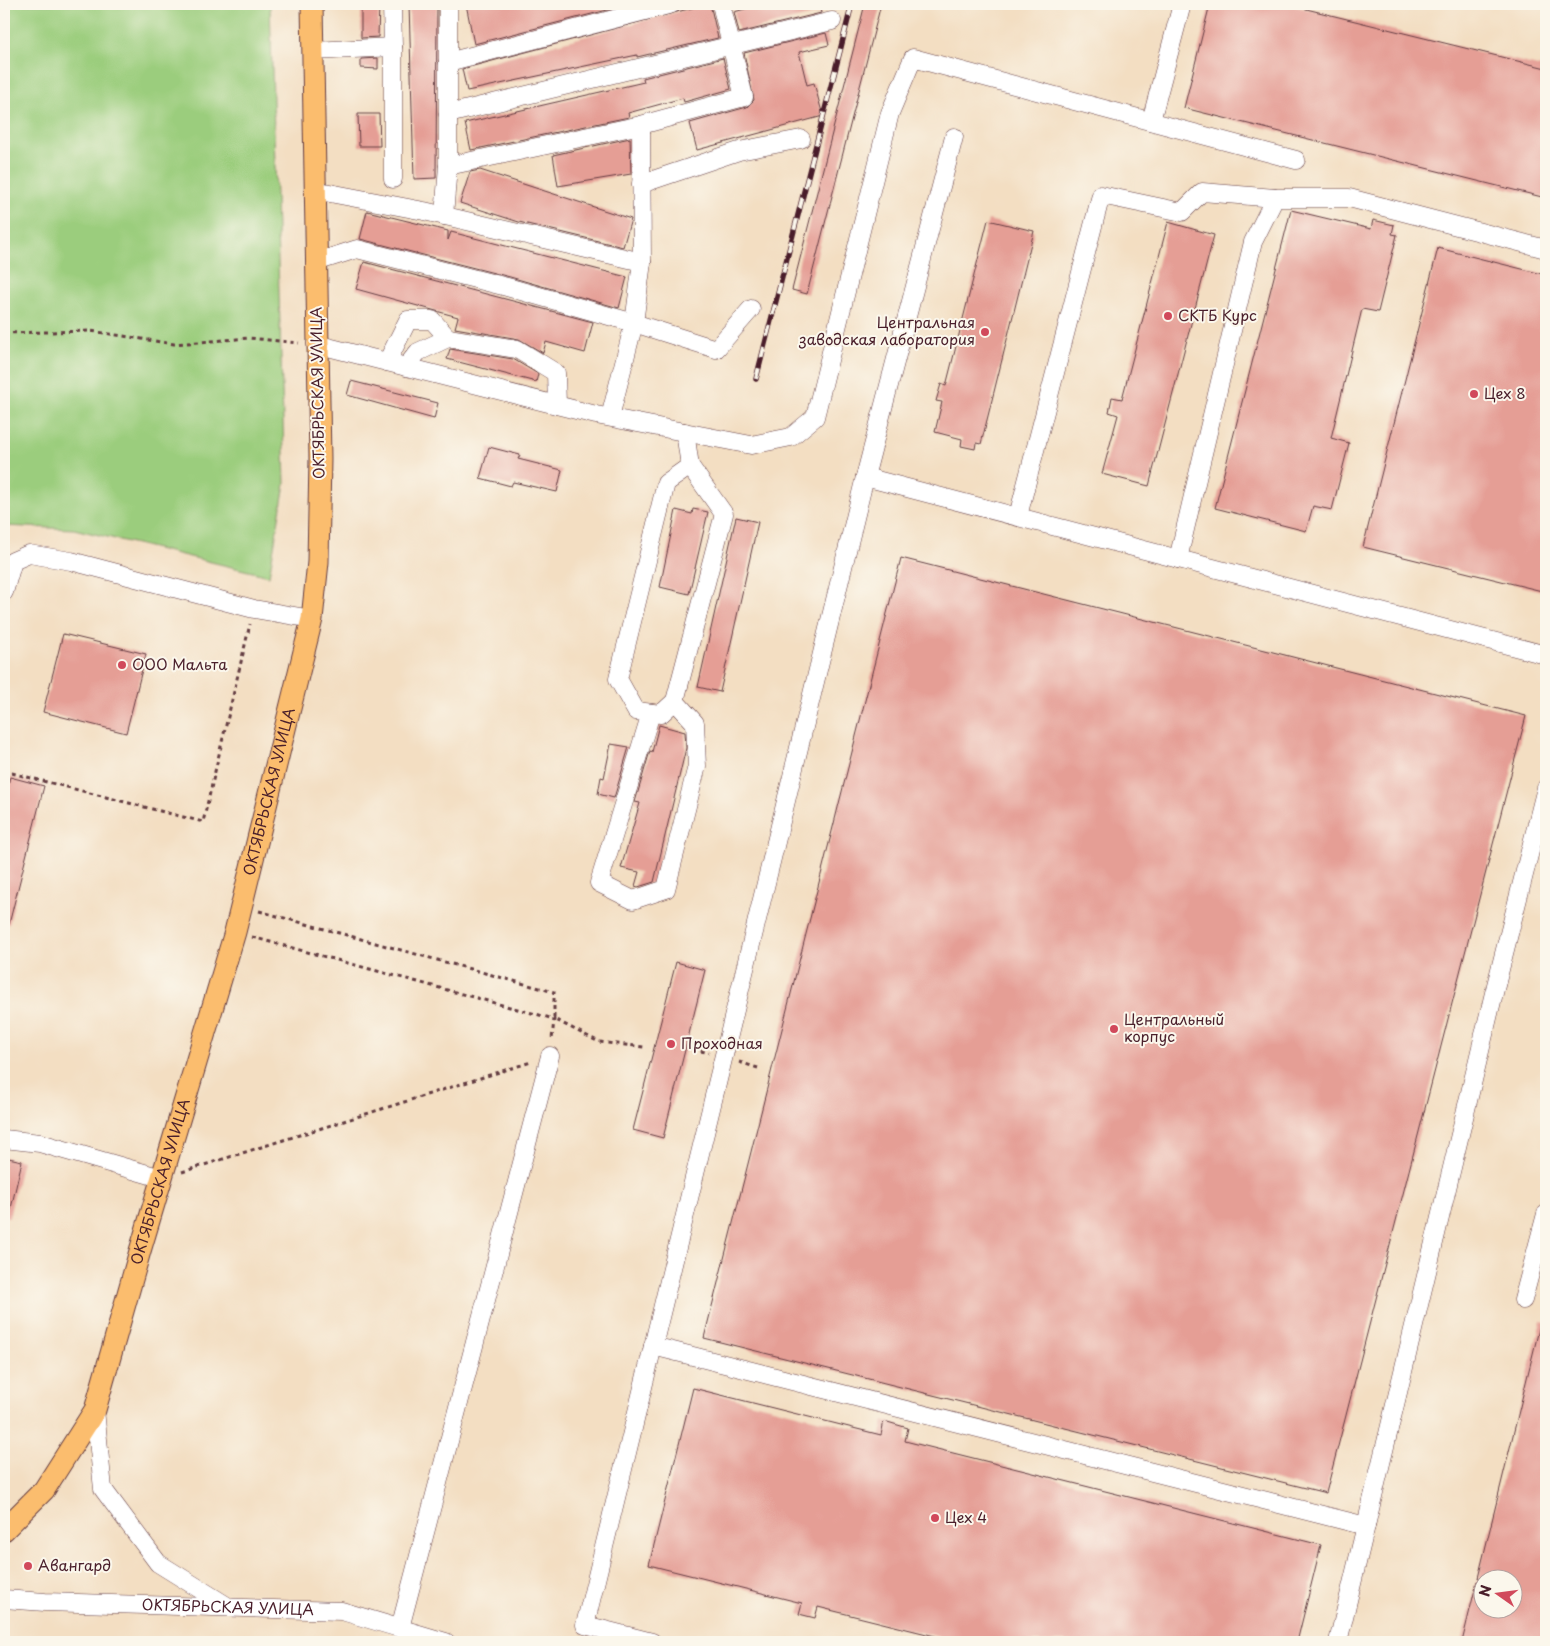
<svg xmlns="http://www.w3.org/2000/svg" width="1550" height="1646" font-family="'Playpen Sans',sans-serif">
	<rect width="100%" height="100%" fill="#fbf7ec"/>
	<filter id="ink" filterUnits="userSpaceOnUse"><feTurbulence type="fractalNoise" baseFrequency=".02" numOctaves="2"/><feDisplacementMap in="SourceGraphic" scale="10" xChannelSelector="R" yChannelSelector="G"/><feConvolveMatrix kernelMatrix="1 2 1 2 8 2 1 2 1" color-interpolation-filters="sRGB"/></filter>
	<filter id="wash" filterUnits="userSpaceOnUse"><feTurbulence type="fractalNoise" baseFrequency=".0096" numOctaves="4" result="noise"/><feDisplacementMap in="SourceGraphic" scale="20" xChannelSelector="R" yChannelSelector="G"/><feGaussianBlur stdDeviation="1.12" result="paint"/><feColorMatrix in="noise" values="0 0 0 0 0 0 0 0 0 0 0 0 0 0 0 0 0 1.4 0 .05"/><feComposite in="paint" operator="in"/></filter>
	<g filter="url(#wash)">
		<rect width="100%" height="100%" fill="#f3dec2"/>
		<path fill="#9bcd7d" stroke="#727654" d="M4 4H270L285 484 269 576 74 529 4 526Z"/>
		<g id="blocks">
			<path fill="#e59e95" d="M361 4H379L378 37 361 38Z
				M409 4H437L436 178 414 179Z
				M466 4H631L474 44Z
				M707 4H710L718 38 637 57V55L467 91 462 69Z
				M763 4H819L821 13 739 33 734 12Z
				M865 4H881L807 294 792 290Z
				M1210 4H1286L1546 68V198L1184 108Z
				M826 33 829 45 799 52 807 85 814 83 823 116 697 150 690 123 747 107 754 100 744 53Z
				M378 58V69L361 68V59Z
				M723 58 731 89 684 102 683 98 628 113 629 117 471 150 465 123 644 82 643 78Z
				M358 114H379L380 146H359Z
				M630 138 631 174 558 186 553 155Z
				M480 170 631 219 623 247 519 222 460 203 470 172Z
				M1291 210 1371 229 1373 220 1394 225 1392 234 1397 235 1378 312 1362 309 1331 438 1349 443 1332 510 1313 506 1306 531 1215 508Z
				M367 211 448 231V240L451 232 627 277 619 308 510 277 360 239Z
				M988 220 1034 231 981 444 976 443 975 449 961 446 962 439 935 432 942 402 936 401 941 384 946 386Z
				M1168 222 1214 235 1149 486 1102 474 1118 415 1109 412 1112 397 1122 399Z
				M1438 248 1546 275V572L1542 591 1363 547Z
				M364 262 593 322 585 353 546 342 543 353 519 339 455 328 458 317 356 289Z
				M450 349 513 359 538 374 536 382 447 359Z
				M351 381 438 403 434 419 347 395Z
				M489 447 520 455 518 459 562 470 557 492 513 482 511 486 480 478Z
				M693 509 708 512 689 594 660 587 676 510 692 514Z
				M736 517 758 522 720 692 698 687Z
				M901 558 1526 716 1326 1493 704 1338Z
				M63 634 146 654 126 733 43 712Z
				M659 725 685 732 686 748 654 882 638 887 635 886 639 872 621 868 640 803 635 802 650 751 652 752Z
				M611 744 629 747 614 798 598 794 601 777 604 778Z
				M10 777 44 786 9 924H4V800Z
				M676 962 705 970 663 1138 633 1130Z
				M4 1157 22 1161 9 1217 4 1216Z
				M1541 1321 1546 1322V1642H1462L1477 1581 1482 1582V1608H1512V1578H1478Z
				M693 1388 881 1435 884 1421 908 1428 905 1441 1321 1545 1297 1642H959L818 1607 815 1618 799 1614 802 1603 649 1565Z"/>
		</g>
	</g>
	<g filter="url(#ink)">
		<use href="#blocks" fill-opacity="0" stroke="#633c42" stroke-width="1"/>
		<g fill="none" stroke-linecap="round" stroke-linejoin="round">
			<g stroke="#633c42" stroke-width="19">
				<g id="minor">
					<path d="M392 4 393 47"/>
					<path d="M313 51 393 47V179"/>
					<path d="M448 62 672 4"/>
					<path d="M448 114 832 21"/>
					<path d="M1151 121 1182 4"/>
					<path d="M641 125 744 97 721 4"/>
					<path d="M448 166V4"/>
					<path d="M641 184 739 151 801 139"/>
					<path d="M314 190 424 211 642 262 634 323 716 349 751 309"/>
					<path d="M444 216 448 166 641 125 642 262"/>
					<path d="M316 262 357 249 507 287 634 323 610 417"/>
					<path d="M316 344 596 415 751 445 791 437 815 417 890 113 913 58 1296 160"/>
					<path d="M387 362 408 320H432L448 338"/>
					<path d="M406 367 418 352 448 338 517 349 556 373 557 405"/>
					<path d="M865 477 954 137"/>
					<path d="M1018 516 1101 195 1182 212 1202 192 1275 198"/>
					<path d="M1178 559 1253 242 1275 198H1349L1546 249"/>
					<path d="M4 592 13 561 29 554 71 561 254 609 312 619"/>
					<path d="M675 701 661 714 636 711 618 679 666 483 690 466"/>
					<path d="M651 713 599 883 633 900 666 889 697 766 695 723 675 701 724 514 690 466 685 432"/>
					<path d="M4 1139 40 1143 161 1178"/>
					<path d="M1523 1300 1546 1214"/>
					<path d="M653 1346 1366 1526"/>
					<path d="M95 1410 103 1489 158 1563 227 1606"/>
					<path id="s1" d="M4 1599 45 1602 342 1611 446 1642"/>
					<path d="M400 1628 550 1056"/>
					<path d="M652 1642 585 1625 865 477 1546 655"/>
					<path d="M1338 1642 1493 997 1546 788"/>
				</g>
			</g>
			<g stroke="#633c42" stroke-width="23">
				<g id="major">
					<path id="s2" d="M4 1530 44 1490 95 1410 140 1251 235 932 312 619 318 562 320 459 312 4"/>
				</g>
			</g>
			<path stroke="#633c42" stroke-width="3" stroke-dasharray="4 4" stroke-linecap="butt" d="M4 333 91 331 174 344 249 338 299 343
				M4 771 203 822 250 624
				M259 911 554 992V1019L599 1042 644 1047
				M252 937 554 1019 552 1040
				M693 1049 709 1053
				M739 1062 758 1068
				M182 1172 531 1062"/>
			<use href="#minor" stroke="#fff" stroke-width="18"/>
			<use href="#major" stroke="#fbbd6e" stroke-width="21"/>
			<g stroke="#4a1f2b" stroke-width="5.5">
				<path id="rail" d="M756 379 852 4"/>
			</g>
			<use href="#rail" stroke="#fbf7ec" stroke-width="4" stroke-dasharray="11" stroke-linecap="butt"/>
		</g>
	</g>
	<g fill="#d1495b" stroke="#fbf7ec" stroke-width="2">
		<circle cx="1168" cy="316" r="5"/>
		<circle cx="985" cy="332" r="5"/>
		<circle cx="1474" cy="394" r="5"/>
		<circle cx="122" cy="665" r="5"/>
		<circle cx="1114" cy="1029" r="5"/>
		<circle cx="671" cy="1044" r="5"/>
		<circle cx="935" cy="1518" r="5"/>
		<circle cx="28" cy="1566" r="5"/>
	</g>
	<g text-anchor="middle" stroke-width="4" stroke-linejoin="round" paint-order="stroke">
		<g font-size="15" fill="#4a1f2b" stroke="#fbf7ec" text-anchor="start">
			<text x="1178" y="321">СКТБ Курс</text>
			<text x="975" y="328" text-anchor="end">Центральная<tspan x="975" dy="17">заводская лаборатория</tspan></text>
			<text x="1484" y="399">Цех 8</text>
			<text x="132" y="670">ООО Мальта</text>
			<text x="1124" y="1025">Центральный<tspan x="1124" dy="17">корпус</tspan></text>
			<text x="681" y="1049">Проходная</text>
			<text x="945" y="1523">Цех 4</text>
			<text x="38" y="1571">Авангард</text>
		</g>
		<g font-size="15" fill="#4a1f2b" stroke="#fbf7ec">
			<text transform="translate(318 393) rotate(-91)" y="5">ОКТЯБРЬСКАЯ УЛИЦА</text>
			<text dy="5" stroke="none"><textPath href="#s2" startOffset="794">ОКТЯБРЬСКАЯ УЛИЦА</textPath></text>
			<text dy="5" stroke="none"><textPath href="#s2" startOffset="389">ОКТЯБРЬСКАЯ УЛИЦА</textPath></text>
			<text dy="5" stroke="none"><textPath href="#s1" startOffset="224">ОКТЯБРЬСКАЯ УЛИЦА</textPath></text>
		</g>
	</g>
	<rect width="1550" height="1646" fill="none" stroke="#fbf7ec" stroke-width="20"/>
	<g transform="translate(1498 1594) rotate(284)"><circle r="24" fill="#fbf7ec" stroke="#b4a19f"/>
	<path d="M0-4L9 19L0 12L-9 19Z" fill="#d1495b"/>
	<text y="-8" font-size="14" font-weight="bold" text-anchor="middle" fill="#4a1f2b">N</text>
	</g>
</svg>
